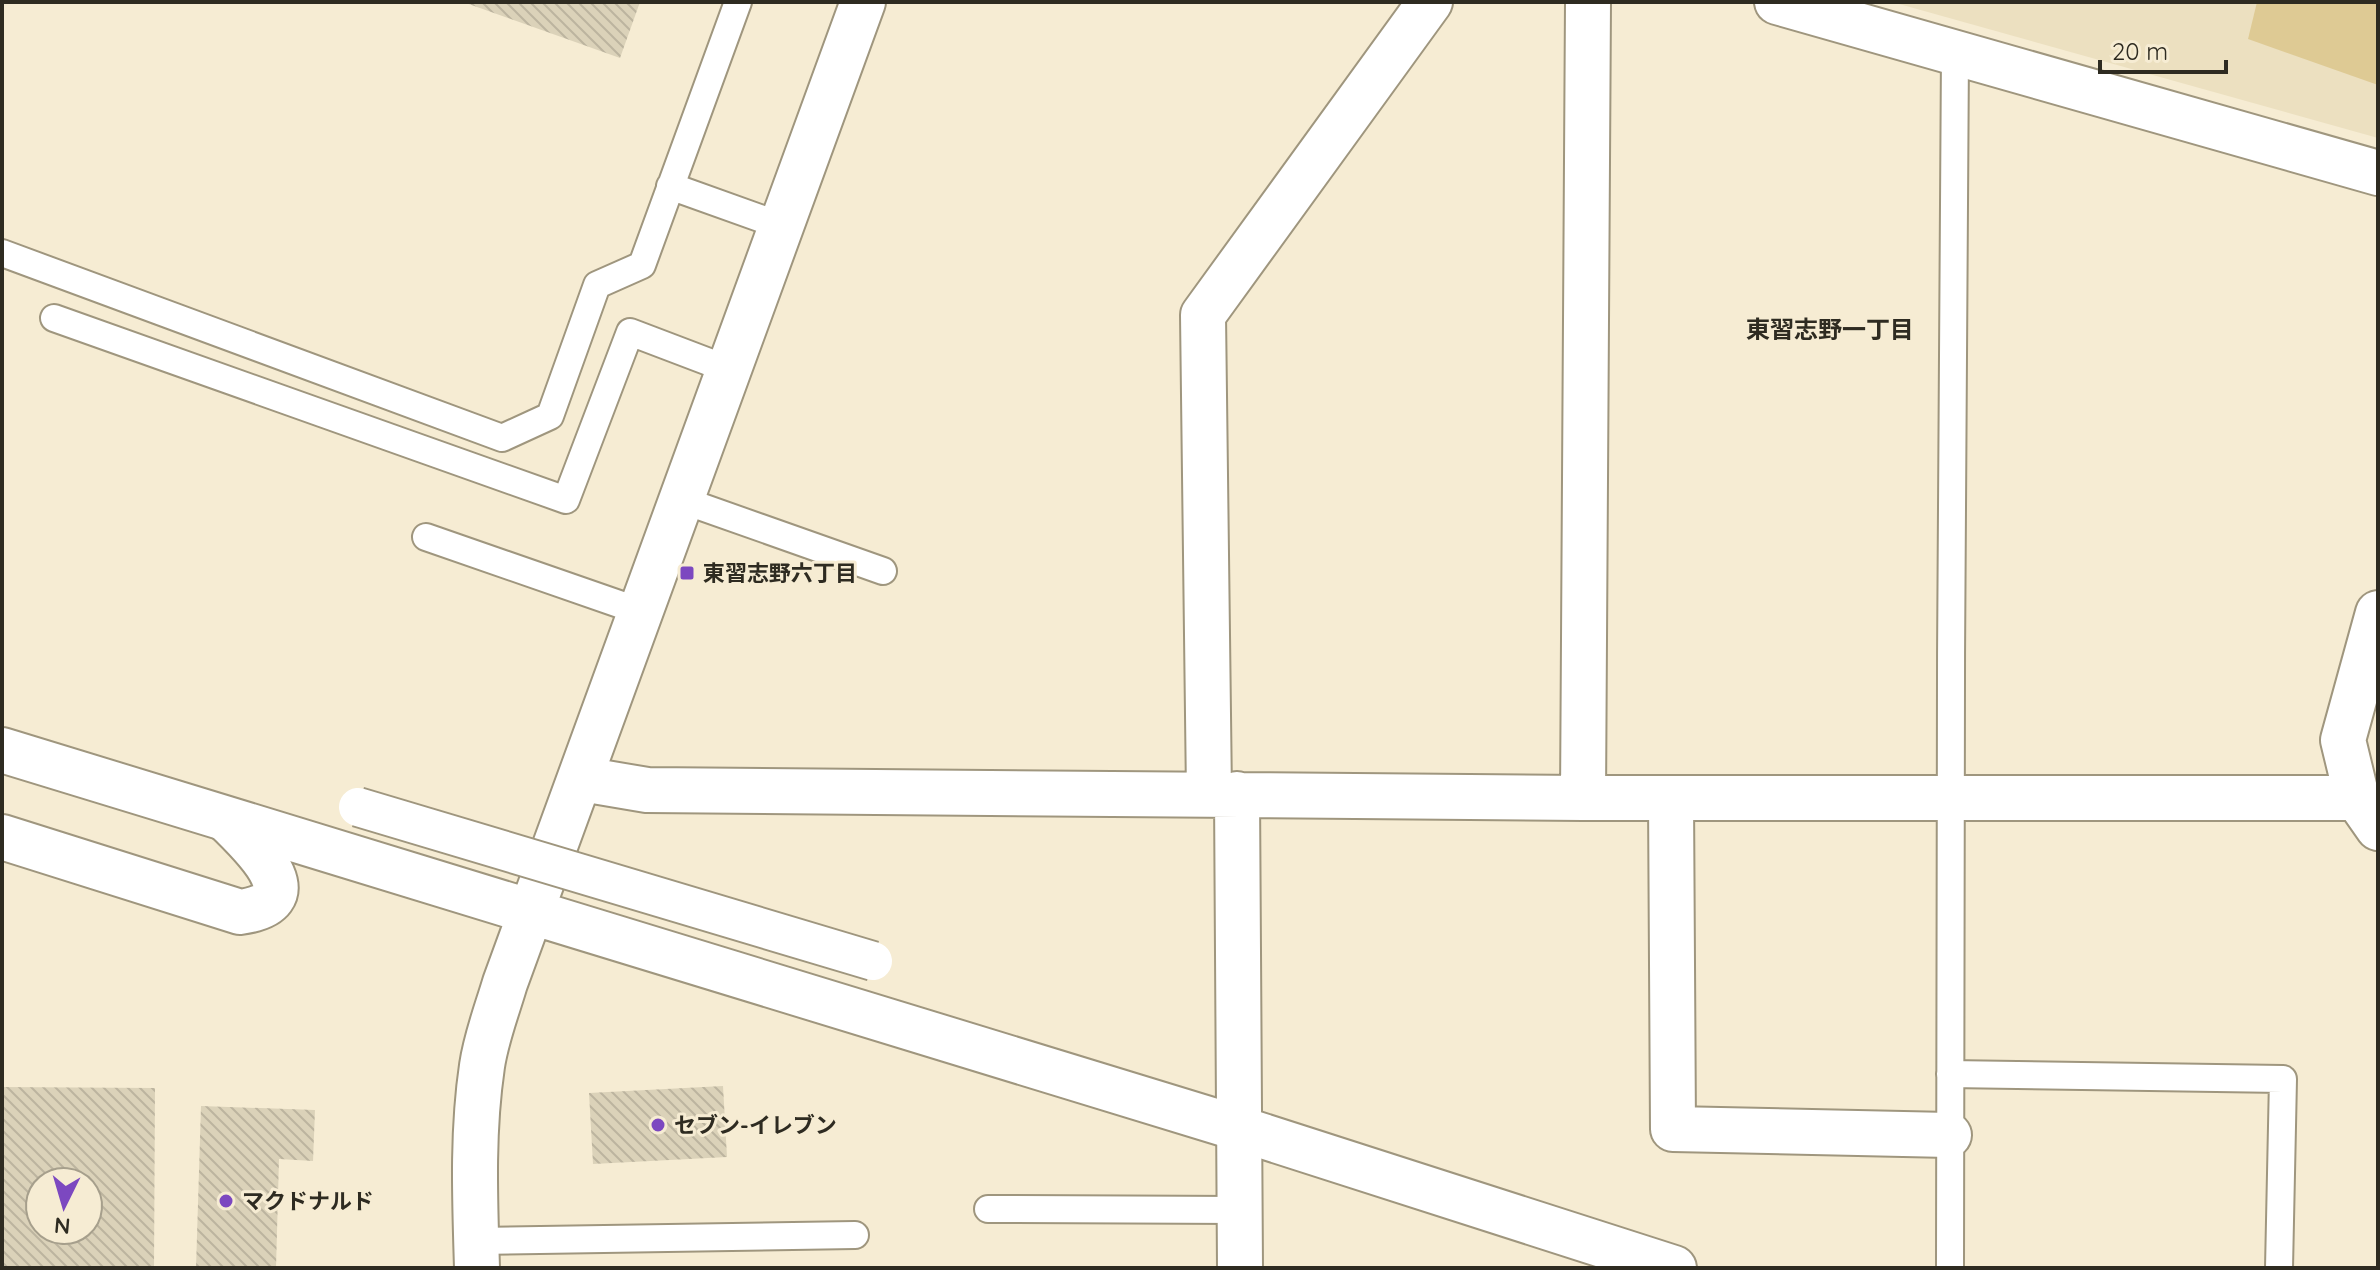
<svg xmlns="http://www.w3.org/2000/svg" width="2380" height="1270" font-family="Quicksand,'Noto Sans JP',sans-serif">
	<defs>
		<pattern id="building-back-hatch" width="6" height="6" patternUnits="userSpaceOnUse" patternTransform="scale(2)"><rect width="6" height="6" fill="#dbd2b9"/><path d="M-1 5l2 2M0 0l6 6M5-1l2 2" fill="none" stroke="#bcb49f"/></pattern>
	</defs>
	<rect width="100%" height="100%" fill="#f6ecd3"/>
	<path fill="#ece0c0" d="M1892 2H2378V138Z"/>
	<path fill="#deca94" d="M2257 2H2378V85L2248 39Z"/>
	<path fill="url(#building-back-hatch)" fill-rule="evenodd" d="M463 2H640L620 58Z
		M723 1086 727 1157 593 1164 589 1093Z
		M2 1087 155 1088 154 1268H2ZM40 1182H88V1230H40Z
		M201 1106 315 1110 313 1161 279 1159 276 1268H196Z"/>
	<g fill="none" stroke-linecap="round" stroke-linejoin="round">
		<g stroke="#9f967e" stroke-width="30">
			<path id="service" d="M670 186 782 226
				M2 253 502 438 550 416 597 285 642 265 738 2
				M54 318 566 500 630 332 730 370
				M682 500 883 571
				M426 537 642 612
				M1950 1074 2283 1079 2279 1268
				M988 1209 1240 1210
				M476 1241 855 1235
				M1950 1268C1948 863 1953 457 1955 52"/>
		</g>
		<g stroke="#9f967e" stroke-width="48">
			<path id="minor" d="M1777 2 2378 173
				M2378 613 2343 740 2357 798 2378 828
				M582 779 647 790 1583 798H2357
				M1209 794 1203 315 1430 2
				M1237 794 1240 1268
				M1583 798 1588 2
				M1671 798 1673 1129 1949 1135
				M2 837 240 912C315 902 252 845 227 820"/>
		</g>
		<g stroke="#9f967e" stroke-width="48">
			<path id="tertiary" d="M2 750 1241 1129 1674 1268
				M477 1268C475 1201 472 1133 482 1066 486 1038 497 1010 505 983L863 2"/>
		</g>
		<use href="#service" stroke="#fff" stroke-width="26"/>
		<use href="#minor" stroke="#fff" stroke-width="44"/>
		<use href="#tertiary" stroke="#fff" stroke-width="44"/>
		<g stroke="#9f967e" stroke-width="42" stroke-linecap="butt">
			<path id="pedestrian-bridge" d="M358 807 873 961"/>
		</g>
		<use href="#pedestrian-bridge" stroke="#fff" stroke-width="38"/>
	</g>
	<g fill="#7c48c0" stroke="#f6ecd3" stroke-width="3">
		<rect x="679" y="565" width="16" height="16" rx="4"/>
		<circle cx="658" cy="1125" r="8"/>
		<circle cx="226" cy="1201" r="8"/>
	</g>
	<g text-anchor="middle" stroke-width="6" stroke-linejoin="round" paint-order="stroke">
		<g font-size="22" font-weight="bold" fill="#2e2b21" stroke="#f6ecd3" text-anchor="start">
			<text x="703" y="581">東習志野六丁目</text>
			<text x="674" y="1133">セブン-イレブン</text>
			<text x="242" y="1209">マクドナルド</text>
		</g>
		<g font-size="24" font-weight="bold" fill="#2e2b21" stroke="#f6ecd3">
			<text x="1830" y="338">東習志野一丁目</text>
		</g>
	</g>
	<rect width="2380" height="1270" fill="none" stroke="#2e2b21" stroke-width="8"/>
	<g transform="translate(64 1206) rotate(185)"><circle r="38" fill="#f6ecd3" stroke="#a69f8c" stroke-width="2"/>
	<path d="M0-6L14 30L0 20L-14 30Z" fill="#7c48c0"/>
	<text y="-12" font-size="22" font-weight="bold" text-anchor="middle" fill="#2e2b21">N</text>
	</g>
	<path d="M2100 60v12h126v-12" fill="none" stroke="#2e2b21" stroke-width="4"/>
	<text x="2112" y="60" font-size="24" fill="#2e2b21" stroke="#f6ecd3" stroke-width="6" paint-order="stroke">20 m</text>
</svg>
